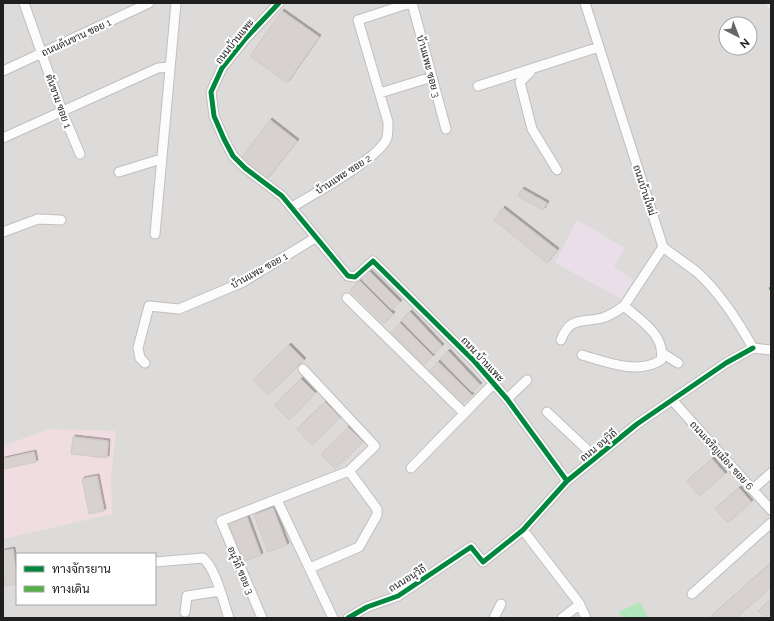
<svg xmlns="http://www.w3.org/2000/svg" width="774" height="621" font-family="Raleway,Sarabun,sans-serif">
	<defs>
		<filter id="shadow"><feDropShadow dx="2" dy="-2" stdDeviation="0" flood-color="#0004"/></filter>
	</defs>
	<rect width="100%" height="100%" fill="#eee9e8"/>
	<path fill="#dddada" fill-rule="evenodd" d="M3 3H765L771 10V618H3ZM726 24H750V48H726ZM17 554H155V604H17Z"/>
	<path fill="#f0dde2" d="M49 429 116 431 111 475 112 514 3 539V446Z"/>
	<path fill="#eadfe9" d="M577 220 625 248 614 267 633 280 622 299 555 263Z"/>
	<path fill="#b1e6ba" d="M640 602 648 618H622L619 612Z"/>
	<path fill="#d7d1d0" stroke="#d1cac9" filter="url(#shadow)" d="M282 11 319 37 287 83 250 56Z
		M270 120 297 141 267 179 241 158Z
		M522 189 547 203 543 210 518 196Z
		M503 208 557 250 547 263 494 220Z
		M370 272 400 302 392 310 362 280Z
		M360 281 393 314 384 324 350 290Z
		M410 312 442 346 434 354 401 320Z
		M400 323 433 356 424 365 391 332Z
		M289 345 304 360 268 395 253 380Z
		M448 351 480 385 472 392 440 359Z
		M438 362 472 395 462 404 429 371Z
		M301 379 315 393 289 420 274 405Z
		M325 402 340 418 312 445 297 429Z
		M348 427 363 442 335 469 321 454Z
		M73 437 108 441 107 458 71 454Z
		M34 452 36 462 3 469V459Z
		M712 459 725 474 699 496 687 481Z
		M97 476 104 511 89 514 82 479Z
		M739 488 751 502 728 523 715 509Z
		M273 508 287 545 268 552 254 515Z
		M247 517 261 555 242 562 228 524Z
		M13 549 17 584 5 586 3 574V551Z
		M771 563V587L736 618H709Z
		M771 599V612L765 618 758 611Z"/>
	<g fill="none" stroke-linecap="round" stroke-linejoin="round">
		<g stroke="#c1bfbe" stroke-width="11">
			<path id="minor" d="M24 3 62 111 80 154
				M279 3 246 38 222 68 211 92 214 116 224 139 233 156 245 168 282 196 348 276 355 277 373 261 475 362 507 399 567 481
				M412 3 446 129
				M585 3 663 247C674 256 687 264 698 273 721 294 738 321 753 348
				M3 71 149 3
				M530 72 520 82 532 129 557 170
				M478 86 599 47
				M380 93 432 77
				M3 138 158 68 169 67
				M119 172 161 159
				M292 207C312 195 380 158 387 138 388 133 388 127 388 122L358 20 410 3
				M3 232 38 219 61 220
				M155 234 176 3
				M347 298 464 413
				M561 340C570 316 582 323 602 318 610 316 617 311 624 306
				M753 348 771 350
				M662 353 678 363
				M582 355C606 362 638 375 661 360 666 335 640 320 624 306L663 247
				M145 363 140 358 138 348 149 306 179 309 243 282 315 238
				M303 369 375 446 349 471 377 509V515L359 547 310 568
				M507 399 527 380
				M673 401 771 510
				M547 412 596 458
				M411 468 494 383
				M753 489 771 473
				M277 500 333 618
				M523 530 579 603 586 618
				M155 562 203 558C216 569 223 601 229 618
				M692 594 771 523
				M185 612 187 596 220 591
				M262 618 221 521 349 471
				M348 618 367 607 398 596 471 547 483 562 523 530 567 481 637 424 726 363 753 348
				M494 618 501 604
				M562 618 579 605"/>
		</g>
		<use href="#minor" stroke="#fcfcfc" stroke-width="9"/>
		<path stroke="#55b145" stroke-width="4" stroke-dasharray="8 4" stroke-linecap="butt" d="M771 287V290"/>
		<g stroke="#fff" stroke-width="8">
			<path id="cycleway" d="M279 3 246 38 222 68 211 92 214 116 224 139 233 156 245 168 282 196 348 276 355 277 373 261 475 362 507 399 567 481
				M348 618 367 607 398 596 471 547 483 562 523 530 567 481 637 424 726 363 753 348"/>
		</g>
		<use href="#cycleway" stroke="#00873e" stroke-width="5"/>
	</g>
	<g text-anchor="middle" stroke-width="4" stroke-linejoin="round" paint-order="stroke">
		<g font-size="10" fill="#1f1f1f" stroke="#fff">
			<text transform="translate(76 37) rotate(-25)" y="4">ถนนต้นขาน ซอย 1</text>
			<text transform="translate(234 41) rotate(-51)" y="4">ถนนบ้านแพะ</text>
			<text transform="translate(429 66) rotate(75)" y="4">บ้านแพะ ซอย 3</text>
			<text transform="translate(59 101) rotate(70)" y="4">ตันขาม ซอย 1</text>
			<text transform="translate(343 174) rotate(-33)" y="4">บ้านแพะ ซอย 2</text>
			<text transform="translate(645 190) rotate(72)" y="4">ถนนบ้านใหม่</text>
			<text transform="translate(259 270) rotate(-29)" y="4">บ้านแพะ ซอย 1</text>
			<text transform="translate(483 359) rotate(47)" y="4">ถนน บ้านแพะ</text>
			<text transform="translate(598 445) rotate(-39)" y="4">ถนน อนุวิถี</text>
			<text transform="translate(722 455) rotate(48)" y="4">ถนนเจริญเมือง ซอย 6</text>
			<text transform="translate(241 570) rotate(67)" y="4">อนุวิถี ซอย 3</text>
			<text transform="translate(407 578) rotate(-31)" y="4">ถนนอนุวิถี</text>
		</g>
	</g>
	<rect width="774" height="621" fill="none" stroke="#1f1f1f" stroke-width="8"/>
	<rect x="16" y="553" width="140" height="52" fill="#ffffff" stroke="#a5a5a5"/>
	<rect x="24" y="566" width="20" height="6" fill="#00873e" stroke="#a5a5a5"/>
	<text x="52" y="573" font-size="12" fill="#1f1f1f">ทางจักรยาน</text>
	<rect x="24" y="586" width="20" height="6" fill="#55b145" stroke="#a5a5a5"/>
	<text x="52" y="593" font-size="12" fill="#1f1f1f">ทางเดิน</text>
	<g transform="translate(738 36) rotate(138)"><circle r="19" fill="#ffffff" stroke="#a5a5a5"/>
	<path d="M0-3L7 15L0 10L-7 15Z" fill="#676665"/>
	<text y="-6" font-size="11" font-weight="bold" text-anchor="middle" fill="#1f1f1f">N</text>
	</g>
</svg>
